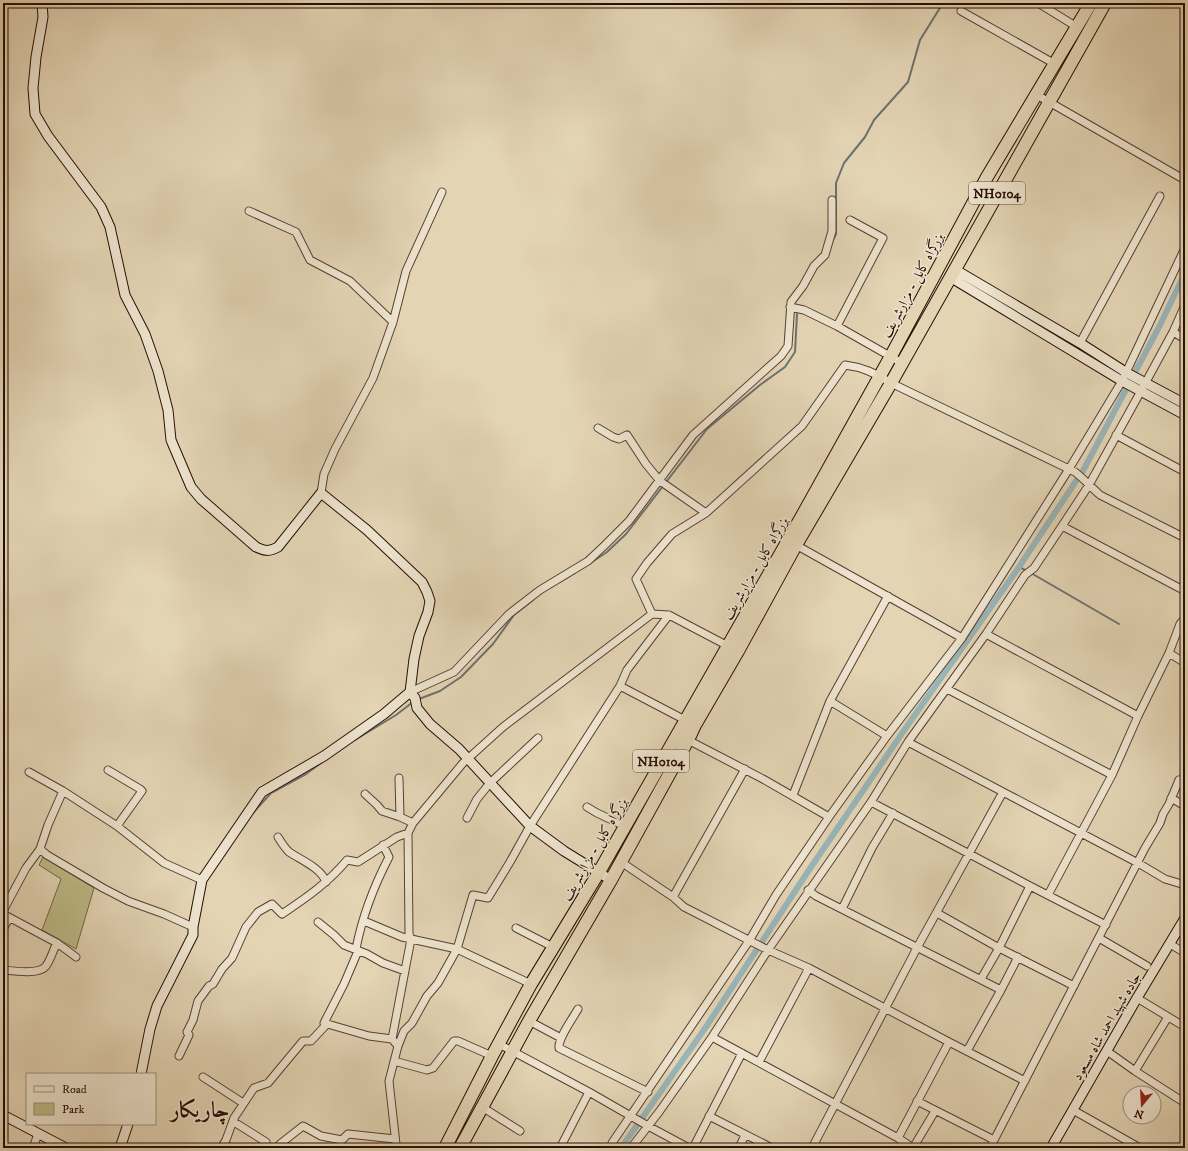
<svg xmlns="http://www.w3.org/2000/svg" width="1188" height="1151" font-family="'IM FELL DW Pica',Amiri,serif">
	<rect width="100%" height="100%" fill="#e3d4b4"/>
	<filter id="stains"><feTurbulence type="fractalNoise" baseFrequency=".005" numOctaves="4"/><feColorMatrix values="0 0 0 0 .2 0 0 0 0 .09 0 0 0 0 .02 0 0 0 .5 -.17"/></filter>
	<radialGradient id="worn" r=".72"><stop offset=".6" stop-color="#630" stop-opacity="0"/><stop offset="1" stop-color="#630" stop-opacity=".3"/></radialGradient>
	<path fill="#bcba87" stroke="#726446" d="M43 857 94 888 76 949 42 930 61 879 39 865Z"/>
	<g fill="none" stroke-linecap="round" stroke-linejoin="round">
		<path stroke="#6c7270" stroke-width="2" d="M832 242 836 234V183L844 163 865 137 874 120 908 82 920 40 943 3
			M592 562 607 552 626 534 707 429 760 385 785 367 795 352 797 314
			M1019 567 1027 571
			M1031 573 1119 624
			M560 582 575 573
			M419 699 440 691 461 677 493 644 514 615 533 600
			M355 740 396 715 413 702
			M252 814 271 793 306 774 325 760"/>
		<path stroke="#99b5b8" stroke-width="6" d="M621 1148 706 1027 807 873 905 729 1019 567 1084 469 1159 327 1185 273"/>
		<g stroke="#573f30" stroke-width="9">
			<path id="street" d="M1038 3 1077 27
				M961 11 1055 64
				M1037 95 1185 180
				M249 211 296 232 310 260 350 281 393 322
				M790 307 804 310 837 326 902 363
				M837 326 883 238 850 220
				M1173 332 1185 339
				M1080 343 1160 196
				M598 428 613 437 619 439 627 435 646 464 660 481 706 513 802 426 845 365C862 367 876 373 891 383L1075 472C1084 479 1091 487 1100 495L1185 538
				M1116 435 1185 472
				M321 493 324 474 335 449 373 378 393 322 406 271 442 192
				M1062 526 1185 591
				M796 545 962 638
				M652 614 636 579 647 563 672 534 706 513
				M986 634 1138 716
				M1169 653 1185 663
				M620 686 685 720
				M947 689 1112 775
				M410 692 454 672 509 614 540 590 588 561 605 545 629 521 693 435 781 356 788 346 791 302 803 286 814 266 825 255 832 231V200
				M830 701 887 736
				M688 740 763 779 829 817
				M908 742 1138 863 1165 879 1185 885
				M108 770 140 789 142 791 117 826
				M29 772 63 791 117 826 164 863 202 880
				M399 778 400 817
				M63 791 48 825 40 849 47 855 103 888 128 901 164 914 193 927
				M365 794 377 805 382 811 400 817 413 823
				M793 795 830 701 888 596
				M1171 798 1185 806
				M871 802 1030 886 1106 925
				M587 807 597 813 625 826
				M467 818 477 799 490 783 538 738
				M278 837C281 842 285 848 289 852 301 860 321 868 326 882
				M621 862 673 897 684 907 768 950 809 968 949 1042 1025 1081
				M808 890 816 896 1001 990
				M1048 895 1112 775 1138 716 1169 653 1180 624 1185 618
				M673 897 745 769
				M842 909 872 848 893 813
				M3 911 26 868 40 849
				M937 913 999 948 1074 986
				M3 914 57 943 76 957
				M364 921 402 937 457 949 531 984
				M318 922 334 935 344 945 367 954 383 963 405 971
				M516 928 553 947
				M3 929 9 918
				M1099 938 1147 966
				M1170 944 1185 953
				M356 949C362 917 374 886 389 857L383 845
				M3 970C13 971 40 975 46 966 51 959 53 950 57 943
				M981 979 999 948 1030 886
				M1137 998 1185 1027
				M578 1009C573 1018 558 1038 559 1048L648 1092
				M529 1021 561 1038
				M324 1023 369 1036 392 1039
				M712 1037 898 1138
				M499 1044 589 1092 648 1126 689 1148
				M398 1046 404 1031 412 1023 427 996 438 983 457 949 473 895 488 898 510 862 530 826 620 686 627 670 669 615
				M967 1051 1001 990 1018 957
				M1107 1051 1135 1071 1185 1103
				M179 1056 189 1035 187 1032 193 1020 198 1001 209 986 213 984 222 969 232 958 246 927 258 912 272 904 282 914C306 898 329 882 347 860L358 862 397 837 408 833
				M394 1061 427 1070 433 1068 454 1041H458L492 1056
				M759 1062 809 968
				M1135 1071 1168 1017
				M203 1077 243 1103
				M917 1101 994 1140
				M482 1107 520 1131
				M1073 1110 1140 1148
				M709 1116 772 1148
				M234 1118V1122L266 1142
				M612 1143 749 941 776 895 829 817 887 736 962 638 1069 469 1122 381 1185 248
				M280 1144 303 1126 321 1136 342 1140 348 1134 395 1139
				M396 1144 389 1081 398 1046 392 1039 411 939 409 934 408 833 413 823 463 763 503 727 652 614 669 615 728 646
				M33 1148 38 1134
				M221 1148 226 1140 234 1118 254 1088 268 1083 303 1041H311L325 1026 324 1023 344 984 358 951
				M560 1148 589 1092
				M631 1148 659 1112 712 1037 768 950 871 802 908 742 986 634 1025 575 1034 568 1062 526 1089 485 1141 391 1173 332 1185 305
				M693 1148 742 1053
				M739 1148 745 1135
				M812 1148 918 946 1003 792
				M913 1148 898 1138 949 1042
				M913 1148 935 1111
				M990 1148 1145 848 1160 823 1163 814 1169 804 1179 780 1184 784"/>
		</g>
		<g stroke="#280d04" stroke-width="11">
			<path id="secondary" d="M42 3 43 17 36 57 33 88 35 114 48 136 101 207 110 227 125 295 145 334 158 371 168 410 171 440 191 487 201 499 256 547C265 551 269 552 278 547L321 493 367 530 422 582 427 592 430 601 428 612 419 636 414 659 410 692 384 714 324 756 262 792 202 880 193 927V935L157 1006 150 1029 141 1074
				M954 269 1080 343 1127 373 1185 404
				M950 277 1122 381 1185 415
				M410 692 415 698 417 708 430 724 459 749 530 826 564 851 611 880
				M3 1115 66 1148
				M120 1148 128 1124
				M1051 1148 1137 998 1185 918"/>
		</g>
		<g stroke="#280d04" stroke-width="14">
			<path id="highway" d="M445 1148 492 1056 531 984 599 872 802 516 891 356 987 177 1091 3
				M460 1148 529 1021 611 880 688 740 695 725 738 651 796 545 891 383 1105 3"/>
		</g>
		<use href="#street" stroke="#ede3ce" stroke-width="7"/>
		<use href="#secondary" stroke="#ede3ce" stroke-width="9"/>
		<use href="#highway" stroke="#e3d4b4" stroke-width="12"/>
	</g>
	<g text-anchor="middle" stroke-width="3" stroke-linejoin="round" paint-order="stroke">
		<g fill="#ede3ce" stroke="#634d41" stroke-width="1">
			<rect x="969" y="182" width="56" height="22" rx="3"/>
			<rect x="633" y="750" width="56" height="22" rx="3"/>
		</g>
		<g font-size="13" font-weight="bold" fill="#280d04">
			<text x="997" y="198">NH0104</text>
			<text x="661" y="766">NH0104</text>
		</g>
		<g font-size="14" fill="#280d04" stroke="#ede3ce">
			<text transform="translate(912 285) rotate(-62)" y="5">بزرگراه کابل - مزارشریف</text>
			<text transform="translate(755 568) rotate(-60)" y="5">بزرگراه کابل - مزارشریف</text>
			<text transform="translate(594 849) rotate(-60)" y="5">بزرگراه کابل - مزارشریف</text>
			<text transform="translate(1106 1026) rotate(-60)" y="5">جاده شهيد احمد شاه مسعود</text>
		</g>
		<g font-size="22" font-weight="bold" fill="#280d04" stroke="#ede3ce">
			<text x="200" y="1117">چاریکار</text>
		</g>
	</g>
	<rect width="1188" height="1151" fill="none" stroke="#e3d4b4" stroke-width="16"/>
	<rect x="4" y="4" width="1180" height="1143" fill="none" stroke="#280d04" stroke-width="2"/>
	<rect x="8" y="8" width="1172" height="1135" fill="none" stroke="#280d04"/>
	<rect x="26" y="1073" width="130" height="52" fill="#ede3ce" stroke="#9e8d7d"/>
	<rect x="34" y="1086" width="20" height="6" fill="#ede3ce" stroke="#9e8d7d"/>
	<text x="62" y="1093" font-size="12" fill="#280d04">Road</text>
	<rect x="34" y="1103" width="20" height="12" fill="#bcba87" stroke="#9e8d7d"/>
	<text x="62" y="1113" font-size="12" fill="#280d04">Park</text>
	<g transform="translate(1142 1105) rotate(198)"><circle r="19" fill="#ede3ce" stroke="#9e8d7d"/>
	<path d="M0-3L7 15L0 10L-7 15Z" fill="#8f2418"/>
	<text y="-6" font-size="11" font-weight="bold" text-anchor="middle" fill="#280d04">N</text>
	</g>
	<rect width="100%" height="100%" filter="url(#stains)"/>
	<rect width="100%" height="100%" fill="url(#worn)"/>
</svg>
